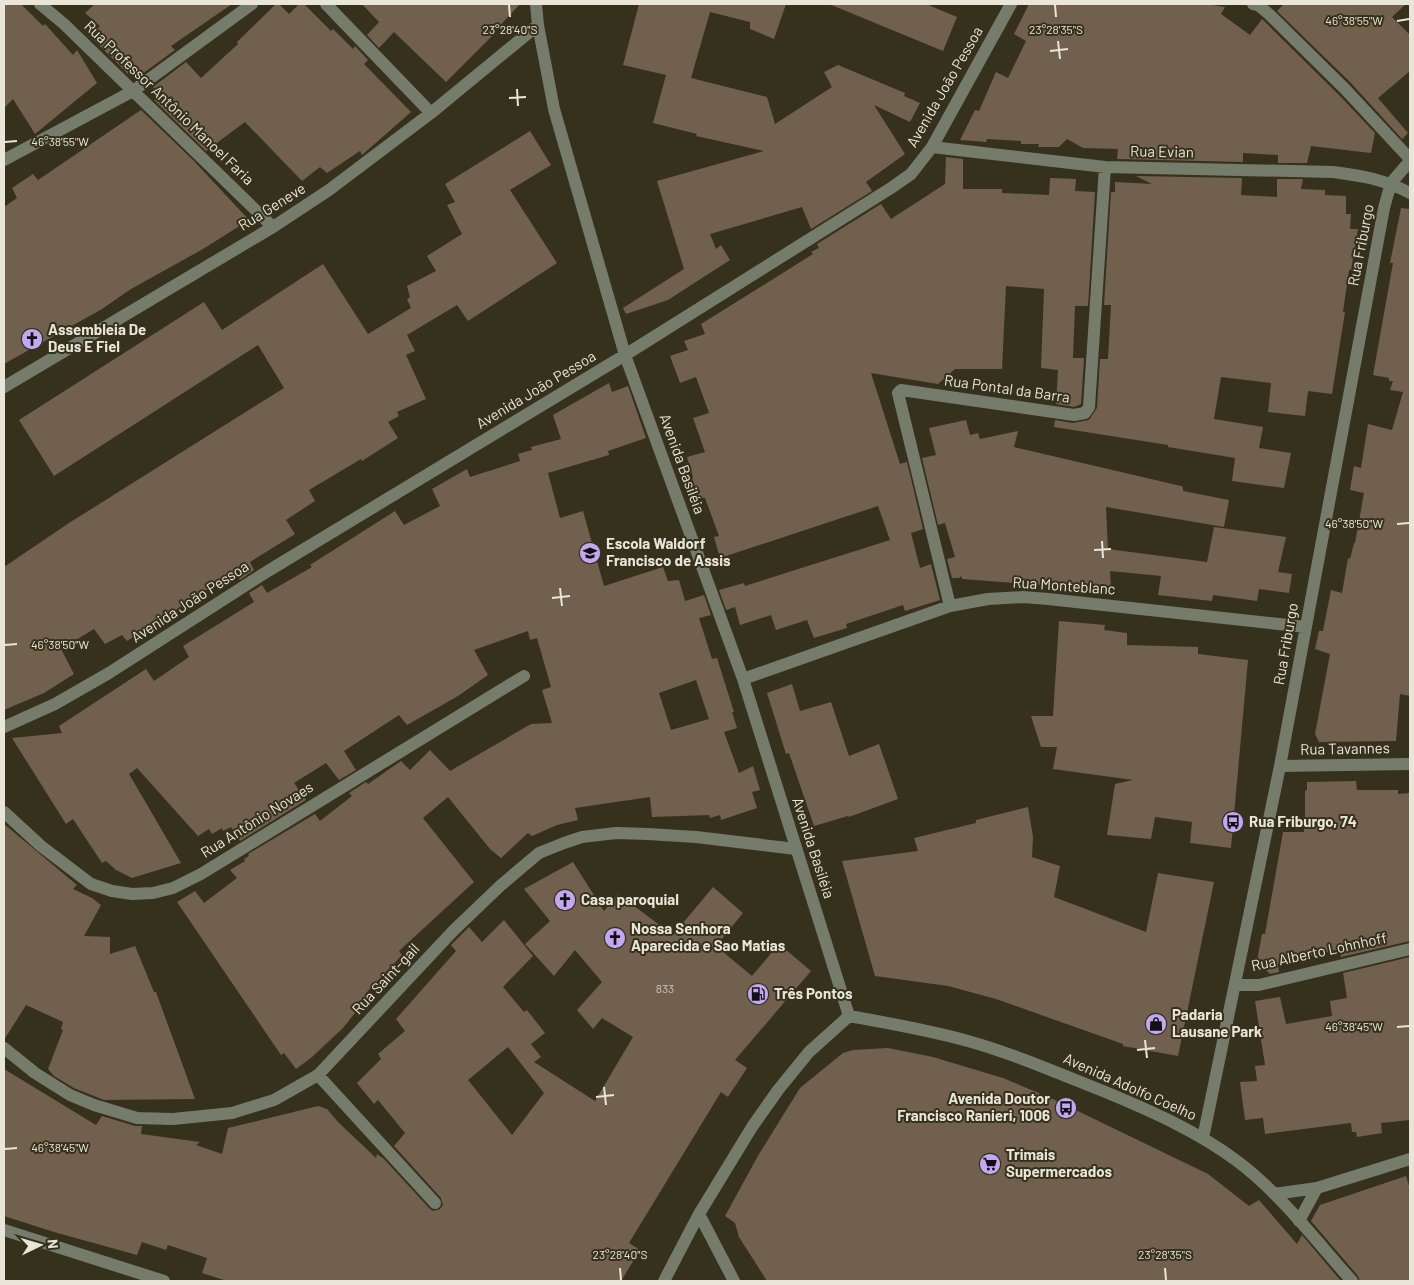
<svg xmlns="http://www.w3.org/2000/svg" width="1414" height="1285" font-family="Barlow,sans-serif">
	<rect width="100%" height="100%" fill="#36311c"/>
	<path fill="#72604e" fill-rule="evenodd" d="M4 4H21L43 26 45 24 73 55 77 50 97 83 35 134 13 99 4 108Z
		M95 4H232L171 46 175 50 142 74 136 68 128 74 90 36 100 26 85 13Z
		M276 4H279L289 14 299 4H304L331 31 333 29 353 49 355 46 368 60 364 64 411 112 362 155 360 151 327 173 320 167 302 181 245 122 206 151 154 100 161 96 153 87 186 62 201 78 238 44 237 42Z
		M362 4H520L495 31 496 32 446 82 394 32 379 48 367 35 379 22Z
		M639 4H786L774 39 750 29V22L710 12 691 78 767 97 775 124 832 87 824 72 838 65 905 93 904 96 920 103 910 122 874 105 905 154 866 182 872 191 811 229 802 207 710 234 716 249 721 245 730 260 668 300 626 314 623 308 684 269 657 181 764 151 696 136 697 134 653 123 666 75 623 65Z
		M829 4H926L957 17 943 51Z
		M1029 4H1205L1225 7 1221 14 1250 35 1262 19 1339 95 1375 133 1371 153 1311 146 1307 163H1278V155L1243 153V162L1117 159 1118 149 1083 148 1067 139 1059 147H1038L1039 144H1021V141L987 139 986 142 960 140 975 110 979 111 996 72 1008 78 1026 41 1014 34Z
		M1284 4H1406L1392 17 1410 35V71L1378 98 1408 133 1402 139 1351 83 1277 11Z
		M141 110 193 160 249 220 203 249 131 289 102 309 4 364V207L17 198 12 188 33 174 38 180Z
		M530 131 551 165 510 190 557 263 468 321 457 305 407 335 415 351 406 355 426 399 397 412 399 416 388 422 398 438 362 461 361 459 309 490 315 501 286 520 295 534 250 562 254 570 240 580 235 572 127 641 122 635 105 644 94 629 61 649 74 674 44 693 4 710V567L69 523 284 388 258 345 54 476 19 420 204 302 222 330 323 264 368 334 411 308 407 299 410 297 407 286 436 271 427 256 462 234 447 205 455 202 445 184Z
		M946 157 963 159V189H1002V193L1049 195 1050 178 1076 179 1075 191 1095 192 1088 306H1075L1073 358H1084L1081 404 1074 407 1056 404 1058 370 1041 368 1044 289 1006 286 1002 369H955L938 384 871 373 900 464 907 462 923 529 911 533 920 568 931 564 940 600 905 611 903 605 846 624 847 628 814 638 807 620 776 630 771 615 740 625 735 607 726 610 719 590 744 583 745 586 890 540 878 506 720 558 714 537 719 536 705 498H699L692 478 693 477 687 457 705 452 693 418 709 413 696 377 680 383 670 356 688 350 684 341 705 334 701 324 813 254 811 252 819 248 817 244 881 204 891 219 945 184Z
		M1136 176 1242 178 1241 195 1277 197V179H1303L1301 189 1325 190V195L1346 196V214H1351L1350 229H1358L1351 270H1349L1343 312H1345L1332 394 1308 391 1305 416 1268 412 1271 383 1221 377 1214 419 1263 427 1259 448 1291 453 1284 488 1232 481 1235 458 1168 447V445L1054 427 1055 420 1073 423 1089 420 1097 408 1100 359H1108L1111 305H1104L1111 192H1115V182L1152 184Z
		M1401 208 1410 209V696L1400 694 1396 741 1319 742 1315 734 1330 654 1315 649 1319 631H1323L1331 590 1342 593 1348 558 1350 559 1354 543H1355L1364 493 1350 490 1354 466 1361 468 1368 424 1392 430 1403 392 1390 390 1393 381H1389V378L1373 375 1393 263H1390Z
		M609 383 612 392 628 386 646 438 608 451 609 455 548 473 560 518 583 511 604 586 663 567 668 581 679 580 685 601 704 595 711 615 699 618 712 659 717 658 734 712H732L737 728 724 732 739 773 753 766 760 790 752 792 757 808 721 820 720 815 710 818 709 815 652 817 650 797 575 808 578 820 557 825 532 836 528 833 501 858 490 849 448 797 423 818 474 882 399 951 402 955 366 993 369 995 343 1028 312 1057 296 1069 284 1053 281 1055 177 902 195 891 204 903 237 878 230 870 245 861 244 859 249 856 248 854 315 814 320 821 352 796 349 793 366 782 368 784 401 761 410 770 430 750 450 771 531 724 552 723 542 690 551 687 537 638 530 640 528 631 474 650 488 675 458 696 407 725 399 715 344 751 356 770 339 780 326 763 294 783 306 800 240 841 231 827 223 831 222 828 212 834 209 829 198 836 137 768 129 774 181 863 132 878 116 870 106 861 102 863 73 819 66 824 12 738 62 733 59 726 146 669 154 681 189 657 183 646 254 602 249 593 262 585 267 593 312 567 310 565 395 511 404 525 440 506 432 489 467 469 470 477 520 461 518 454 532 450 531 447 561 439 553 415ZM696 680 709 719 671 730 659 693Z
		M966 420 970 435 978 433 980 439 1018 431 1014 447 1181 486 1183 487V491L1229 500 1224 527 1106 507 1108 549 1207 562 1214 527 1286 537 1278 572 1292 574 1289 593 1259 589 1257 601 1213 595 1212 601 1158 595 1161 576 1110 571 1111 590 962 579 961 576 959 578H952L947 559 955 557 945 523 938 525 922 458 936 455 929 428Z
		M1059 621 1105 625 1104 630 1127 633V645L1198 647V654L1248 660 1231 848 1190 843 1192 822 1155 817 1151 839 1107 835 1115 784 1133 780 1053 769 1057 747H1041L1031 716H1053Z
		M792 684 800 711 831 702 849 756 879 744 898 799 849 817 848 816 814 826 789 753 786 754 767 693Z
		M1356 781 1357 790H1398V794L1410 793V941L1341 957 1340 949 1278 964 1279 972 1270 974 1257 961 1262 934H1265L1283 832H1304V817H1305V791L1307 790V782Z
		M1028 807 1033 837 1032 857 1060 866 1054 897 1146 932 1158 873 1214 882 1178 1056 1123 1046V1044L996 999 948 986 875 976 842 861 918 851 914 838 976 823V820Z
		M4 824 77 885 73 889 92 898 101 905 84 936 110 937V954L135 946 154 992H156L195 1099 104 1100 74 1088 54 1076 48 1069 63 1030 61 1029 63 1022 26 1005 4 1040Z
		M573 862 604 911 618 894 673 935 713 887 743 913 716 946 752 976 779 944 811 971 735 1060 747 1068 728 1097 721 1092 629 1243 640 1250 621 1281H227L202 1273 207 1258 168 1245 166 1250 142 1242 137 1255 54 1232 4 1216V1069L96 1125 102 1116 135 1126H142L141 1134 200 1142 196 1145 222 1154 228 1128 318 1106 327 1109 338 1122 376 1158 377 1154 384 1159 429 1208 433 1211 440 1209 443 1205 441 1198 394 1146 405 1133 378 1100 374 1104 357 1083 381 1059 378 1054 405 1031 396 1019 456 951 451 945 469 927 482 942 504 920 533 956 503 987 524 1012 527 1010 545 1033 531 1044 541 1057 534 1062 595 1101 633 1037 602 1018 593 1029 577 1010 602 982 575 950 554 976 525 944 550 921 524 889ZM508 1047 544 1093 512 1135 468 1080Z
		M1410 957V1120L1381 1123 1382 1133 1357 1137 1356 1132H1352L1351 1123 1265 1134 1263 1118 1245 1120 1240 1082 1257 1081 1255 1066 1265 1065 1255 1001 1280 997 1286 1024 1332 1016 1330 1001 1347 998 1343 973Z
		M888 1048 933 1057 1003 1078 1055 1100 1208 1174 1249 1206 1259 1200 1297 1244 1302 1235 1341 1281H767L739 1237 735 1223 725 1216 759 1154 800 1088 843 1053 853 1050Z
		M1406 1176 1410 1189V1281H1360L1358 1276 1311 1221 1320 1205Z"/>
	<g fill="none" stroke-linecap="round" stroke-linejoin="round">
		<path stroke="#757c6c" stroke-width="12" d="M40 4 64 24 273 227
			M326 4 431 113
			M536 4 538 25 554 109 625 355 743 679 849 1016
			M1253 4 1258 5 1270 15 1345 89 1410 159
			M932 147 1105 167 1333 172C1363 176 1383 179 1410 193
			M4 160 133 91 252 4
			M4 387 273 227 329 190 431 113 538 25
			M950 606 898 393 901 390 1074 415 1085 413 1089 407 1105 167
			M743 679 950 606 988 599 1023 597 1048 599 1306 627
			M4 727 55 704 109 673 268 571 625 355 891 188 911 174 932 147 1011 4
			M1280 766 1410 764
			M4 812 41 846 91 884 112 891 132 894 153 893 173 888 201 874 524 676
			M1235 985H1259L1410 949
			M849 1016C889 1023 929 1030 968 1041 1014 1054 1058 1073 1103 1091 1149 1110 1197 1131 1237 1161 1279 1192 1317 1242 1352 1281
			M4 1048 35 1073 70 1095 94 1105 137 1118 173 1119 232 1113 274 1100 318 1075 453 931 500 886 539 853 564 843 582 837 616 833 648 834 696 837 796 849
			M318 1075 435 1203
			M1203 1138 1280 766 1384 208 1391 183 1410 161
			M1274 1194 1317 1188 1410 1159
			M699 1214 734 1281
			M1299 1221 1317 1188
			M4 1230 164 1281
			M664 1281 699 1214 752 1127 778 1090 809 1052 849 1016"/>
	</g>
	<path fill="none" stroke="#e9e6d9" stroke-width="2" d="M509 5 510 17M1055 5 1056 17M1397 21 1409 19M1058 41 1060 59M1050 51 1068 49M517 89 518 106M509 98 526 97M5 142 17 141M1397 524 1409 523M1102 541 1103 558M1094 550 1111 549M560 588 562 606M552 598 570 596M5 645 17 644M1397 1027 1409 1026M1145 1040 1147 1058M1137 1050 1155 1048M604 1087 606 1105M596 1097 614 1095M5 1149 17 1148M620 1268 621 1280M1165 1268 1166 1280"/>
	<defs>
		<g id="church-disc" transform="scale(1.125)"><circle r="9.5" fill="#c3a7f2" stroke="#36311c"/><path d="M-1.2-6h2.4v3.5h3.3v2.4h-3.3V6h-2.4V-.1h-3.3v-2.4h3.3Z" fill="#111"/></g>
		<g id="school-disc" transform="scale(1.125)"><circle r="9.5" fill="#c3a7f2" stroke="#36311c"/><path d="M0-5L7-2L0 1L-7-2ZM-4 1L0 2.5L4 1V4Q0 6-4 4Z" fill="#111"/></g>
		<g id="bus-disc" transform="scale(1.125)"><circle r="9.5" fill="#c3a7f2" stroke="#36311c"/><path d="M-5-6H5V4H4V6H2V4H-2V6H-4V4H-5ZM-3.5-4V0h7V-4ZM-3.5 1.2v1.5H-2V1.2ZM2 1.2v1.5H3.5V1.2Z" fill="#111"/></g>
		<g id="fuel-disc" transform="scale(1.125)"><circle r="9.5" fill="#c3a7f2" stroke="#36311c"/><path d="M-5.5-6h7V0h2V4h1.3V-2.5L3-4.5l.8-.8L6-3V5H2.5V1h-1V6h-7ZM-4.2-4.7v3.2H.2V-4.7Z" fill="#111"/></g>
		<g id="shop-disc" transform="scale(1.125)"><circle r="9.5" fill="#c3a7f2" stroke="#36311c"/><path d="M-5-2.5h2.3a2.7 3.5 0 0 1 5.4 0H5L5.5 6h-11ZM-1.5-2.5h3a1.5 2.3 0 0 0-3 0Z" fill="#111"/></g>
		<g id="supermarket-disc" transform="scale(1.125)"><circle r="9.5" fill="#c3a7f2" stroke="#36311c"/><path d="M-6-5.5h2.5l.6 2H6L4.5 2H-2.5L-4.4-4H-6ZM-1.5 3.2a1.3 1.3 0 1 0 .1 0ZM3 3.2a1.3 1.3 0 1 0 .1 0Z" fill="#111"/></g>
	</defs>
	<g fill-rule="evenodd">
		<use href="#church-disc" x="32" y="339"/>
		<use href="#school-disc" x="590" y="553"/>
		<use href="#bus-disc" x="1233" y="822"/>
		<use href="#church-disc" x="565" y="900"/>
		<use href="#church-disc" x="615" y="938"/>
		<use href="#fuel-disc" x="758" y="994"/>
		<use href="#shop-disc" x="1156" y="1024"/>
		<use href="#bus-disc" x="1066" y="1108"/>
		<use href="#supermarket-disc" x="990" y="1164"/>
	</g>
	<g text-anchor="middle" stroke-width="4" stroke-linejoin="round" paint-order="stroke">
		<g font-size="12" fill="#cbc4b6">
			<text x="665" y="993">833</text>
		</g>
		<g font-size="15" fill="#e9e6d9" stroke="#36311c">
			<text transform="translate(945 87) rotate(-60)" y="5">Avenida João Pessoa</text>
			<text transform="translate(169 103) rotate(44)" y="5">Rua Professor Antônio Manoel Faria</text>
			<text transform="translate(1162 152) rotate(1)" y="5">Rua Evian</text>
			<text transform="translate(272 207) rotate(-32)" y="5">Rua Geneve</text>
			<text transform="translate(1361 245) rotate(-79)" y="5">Rua Friburgo</text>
			<text transform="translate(1007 389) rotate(8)" y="5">Rua Pontal da Barra</text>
			<text transform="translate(536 390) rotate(-31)" y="5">Avenida João Pessoa</text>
			<text transform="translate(682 464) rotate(70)" y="5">Avenida Basiléia</text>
			<text transform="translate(1064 586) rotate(4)" y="5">Rua Monteblanc</text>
			<text transform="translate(190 602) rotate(-33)" y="5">Avenida João Pessoa</text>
			<text transform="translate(1286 644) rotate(-80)" y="5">Rua Friburgo</text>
			<text transform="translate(1345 749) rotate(-1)" y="5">Rua Tavannes</text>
			<text transform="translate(257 820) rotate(-32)" y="5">Rua Antônio Novaes</text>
			<text transform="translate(813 848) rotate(72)" y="5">Avenida Basiléia</text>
			<text transform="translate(1319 952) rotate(-12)" y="5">Rua Alberto Lohnhoff</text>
			<text transform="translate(386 979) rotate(-47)" y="5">Rua Saint-gail</text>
			<text transform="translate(1130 1087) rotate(24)" y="5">Avenida Adolfo Coelho</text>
		</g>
		<g font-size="15" font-weight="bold" fill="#e9e6d9" stroke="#36311c" text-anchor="start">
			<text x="48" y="335">Assembleia De<tspan x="48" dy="17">Deus E Fiel</tspan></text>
			<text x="606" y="549">Escola Waldorf<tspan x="606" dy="17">Francisco de Assis</tspan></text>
			<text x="1249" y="827">Rua Friburgo, 74</text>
			<text x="581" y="905">Casa paroquial</text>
			<text x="631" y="934">Nossa Senhora<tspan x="631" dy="17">Aparecida e Sao Matias</tspan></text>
			<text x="774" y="999">Três Pontos</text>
			<text x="1172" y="1020">Padaria<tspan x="1172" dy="17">Lausane Park</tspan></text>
			<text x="1050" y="1104" text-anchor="end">Avenida Doutor<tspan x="1050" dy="17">Francisco Ranieri, 1006</tspan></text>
			<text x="1006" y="1160">Trimais<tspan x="1006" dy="17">Supermercados</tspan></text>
		</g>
	</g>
	<g font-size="12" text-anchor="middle" fill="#e9e6d9" stroke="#36311c" stroke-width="4" stroke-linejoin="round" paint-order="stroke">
		<text x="1354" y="25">46°38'55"W</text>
		<text x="510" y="34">23°28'40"S</text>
		<text x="1056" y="34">23°28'35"S</text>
		<text x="60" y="146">46°38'55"W</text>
		<text x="1354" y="528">46°38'50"W</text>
		<text x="60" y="649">46°38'50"W</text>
		<text x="1354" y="1031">46°38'45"W</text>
		<text x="60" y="1152">46°38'45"W</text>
		<text x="620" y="1259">23°28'40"S</text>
		<text x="1165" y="1259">23°28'35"S</text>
	</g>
	<rect width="1414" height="1285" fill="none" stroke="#e9e6d9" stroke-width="10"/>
	<g transform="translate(40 1245) rotate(85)" stroke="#36311c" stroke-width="4" paint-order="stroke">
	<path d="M0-4L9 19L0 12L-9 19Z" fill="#e9e6d9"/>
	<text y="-8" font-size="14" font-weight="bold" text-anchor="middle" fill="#e9e6d9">N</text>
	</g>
</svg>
